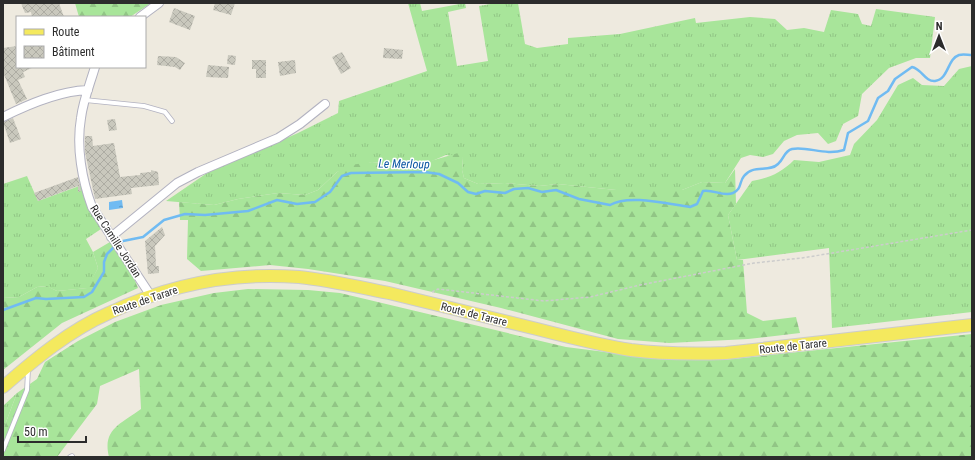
<svg xmlns="http://www.w3.org/2000/svg" width="975" height="460" font-family="'Roboto Condensed',sans-serif">
	<defs>
		<pattern id="grass-tufts" width="24" height="20" patternUnits="userSpaceOnUse"><rect width="24" height="20" fill="#a8e59a"/><path d="M3 7l-1-3M5 7V3M7 7l1-3M15 17l-1-3M17 17v-4M19 17l1-3" fill="none" stroke="#91c585"/></pattern>
		<pattern id="forest-firs" width="22" height="20" patternUnits="userSpaceOnUse"><rect width="22" height="20" fill="#a8e59a"/><path d="M5 1l3.5 6h-7zM16 11l3.5 6h-7z" fill="#91c585"/></pattern>
		<pattern id="water-ripples" width="26" height="14" patternUnits="userSpaceOnUse"><rect width="26" height="14" fill="#70bbf2"/><path d="M2 4q2-2 4 0t4 0M15 11q2-2 4 0t4 0" fill="none" stroke="#5c98c4"/></pattern>
		<pattern id="building-cross-hatch" width="8" height="8" patternUnits="userSpaceOnUse"><rect width="8" height="8" fill="#c9c8bd"/><path d="M0 0l8 8M0 8l8-8" fill="none" stroke="#adaca3"/></pattern>
	</defs>
	<rect width="100%" height="100%" fill="#eeeadf"/>
	<path fill="url(#grass-tufts)" d="M408 3H420L422 11 465 3 466 8 448 12 457 66 488 61 479 6 496 3H518L525 44 537 48 568 44V38L620 34 695 18 696 23 750 17 775 19 787 30 804 28 824 32 831 10 858 14 862 24 871 26 876 9 935 17 930 58H916L889 68 862 94 858 116 843 124 836 141 828 144 818 133 797 135 784 141 773 154 763 157 750 155 741 158 725 183 702 182 682 190H616L558 184 539 186 505 183 478 184 464 178 462 170 463 158 446 155 425 164 413 166 372 162 337 172 318 190 305 195 278 193 238 199 214 205 166 201 207 173 298 133 338 113 339 101 427 71Z
		M972 66V312L832 328 829 248 737 260 728 215 752 181C769 178 781 173 794 160L819 162 850 155 854 144 877 120 898 85 913 78 922 85 944 86 959 69Z
		M27 176 38 201 82 185 86 203 101 229 86 239 93 252 98 268 88 288 57 291 46 286 37 287 19 297 3 298V184Z
		M17 393 3 430V406Z"/>
	<path fill="url(#forest-firs)" d="M75 3H151L130 17H79Z
		M458 153 463 158 462 170 464 178 478 184 505 183 539 186 558 184 616 190H682L702 182 725 183 735 169 736 204 728 215 737 260H743L747 313 763 321 796 317 800 333 748 339 669 343 618 339 501 308 385 281 308 269 270 265 201 271 187 259 188 220H180L179 202 214 205 238 199 278 193 305 195 318 190 337 172 350 165 372 162 413 166Z
		M110 242 134 278 138 288 62 323 3 370V298L19 297 37 287 47 286 57 291 87 288 98 268 93 252Z
		M248 289 308 290 340 293 566 347 660 359 722 360 972 334V457H109C102 429 121 424 141 409L139 369 100 386 97 404 57 457H3V430L17 393 37 379 45 362 78 341 115 322 161 305 214 293Z"/>
	<path fill="url(#water-ripples)" d="M122 200 123 208 109 210V202Z"/>
	<g fill="none" stroke-linecap="round" stroke-linejoin="round">
		<path stroke="#70bbf2" stroke-width="2.5" d="M3 310 36 298 46 299 84 297 92 292 104 272V262L107 254 114 247 123 241 143 237 164 220 185 214 205 215 248 211 277 200 297 204 315 202 330 192 342 176 351 173 425 172 439 174 458 183 468 192 476 194 485 191 505 193 514 189 528 188 542 192 556 190 579 199 610 205C629 194 667 204 690 207L697 204 703 191C713 189 723 197 733 193 742 189 739 182 744 176 753 164 769 173 778 164 784 159 784 151 792 149 808 146 825 156 844 150L848 133 868 121 878 98 888 91 895 79 912 67C922 69 925 82 935 81 949 79 947 59 959 55 963 54 968 55 972 55"/>
	</g>
	<path fill="url(#building-cross-hatch)" d="M21 3H59L64 17H32L31 12 25 13Z
		M215 3H235L231 15 213 10Z
		M174 8 195 16 190 30 169 22Z
		M17 46V67H34L23 72 25 77 18 80 27 99 16 104 3 72V48Z
		M384 48 403 50 402 59 383 58Z
		M342 52 351 68 341 74 332 57Z
		M228 55 236 56 235 65 227 64Z
		M158 56 176 57 185 63 180 70 175 67 157 65Z
		M252 60H266V78H256V69H252Z
		M295 60 296 73 280 76 278 62Z
		M208 65 229 67 228 78 206 77Z
		M13 118 21 139 10 143 3 122Z
		M115 119 117 130 109 131 107 120Z
		M85 136H92L93 146 114 143 120 177 140 175V173L151 172V170L158 172 159 185 131 188 132 194 95 199 85 152Z
		M78 177 81 191 78 192V186L38 201 34 193Z
		M162 227 165 235 155 246 156 266H159V273L148 274 145 241Z"/>
	<g fill="none" stroke-linecap="round" stroke-linejoin="round">
		<g stroke="#b2b2c0" stroke-width="5.5">
			<path id="service" d="M85 100 144 106 165 112 172 121
				M3 450 27 390 28 370
				M70 457 72 456"/>
		</g>
		<g stroke="#b2b2c0" stroke-width="10">
			<path id="minor" d="M140 17 159 3
				M95 67C90 84 83 101 81 118 76 147 82 180 92 207L151 296
				M3 117C29 104 59 91 88 90
				M111 237 177 183 198 172 278 138 300 124 325 104"/>
		</g>
		<g stroke="#ccc" stroke-width="14">
			<path id="primary" d="M3 387C35 359 70 330 109 313 168 285 233 272 299 277 329 280 359 287 389 293 439 305 488 317 537 329 568 337 599 345 631 350 662 354 695 354 726 353L972 325"/>
		</g>
		<path stroke="#ccc" stroke-width="1.5" stroke-dasharray="3 2" stroke-linecap="butt" d="M432 292 438 289 544 301 590 297 640 285 754 263 802 258 972 230"/>
		<use href="#service" stroke="#fff" stroke-width="4"/>
		<use href="#minor" stroke="#fff" stroke-width="8"/>
		<use href="#primary" stroke="#f4e95e" stroke-width="12"/>
	</g>
	<g text-anchor="middle" stroke-width="3" stroke-linejoin="round" paint-order="stroke">
		<g font-size="11" fill="#2c2c2c" stroke="#fff">
			<text transform="translate(116 241) rotate(57)" y="4">Rue Camille Jordan</text>
			<text transform="translate(145 300) rotate(-19)" y="4">Route de Tarare</text>
			<text transform="translate(474 314) rotate(14)" y="4">Route de Tarare</text>
			<text transform="translate(793 346) rotate(-6)" y="4">Route de Tarare</text>
		</g>
		<g font-size="12" font-style="italic" fill="#0b56a2" stroke="#fff">
			<text transform="translate(404 164) rotate(1)" y="4">Le Merloup</text>
		</g>
	</g>
	<rect width="975" height="460" fill="none" stroke="#2c2c2c" stroke-width="8"/>
	<rect x="16" y="16" width="130" height="52" fill="#ffffff" stroke="#ababab"/>
	<rect x="24" y="29" width="20" height="6" fill="#f4e95e" stroke="#ababab"/>
	<text x="52" y="36" font-size="12" fill="#2c2c2c">Route</text>
	<rect x="24" y="46" width="20" height="12" fill="url(#building-cross-hatch)" stroke="#ababab"/>
	<text x="52" y="56" font-size="12" fill="#2c2c2c">Bâtiment</text>
	<g transform="translate(939 36)" stroke="#ffffff" stroke-width="3" paint-order="stroke">
	<path d="M0-3L7 15L0 10L-7 15Z" fill="#2c2c2c"/>
	<text y="-6" font-size="11" font-weight="bold" text-anchor="middle" fill="#2c2c2c">N</text>
	</g>
	<path d="M18 436v6h68v-6" fill="none" stroke="#2c2c2c" stroke-width="2"/>
	<text x="24" y="436" font-size="12" fill="#2c2c2c" stroke="#ffffff" stroke-width="3" paint-order="stroke">50 m</text>
</svg>
